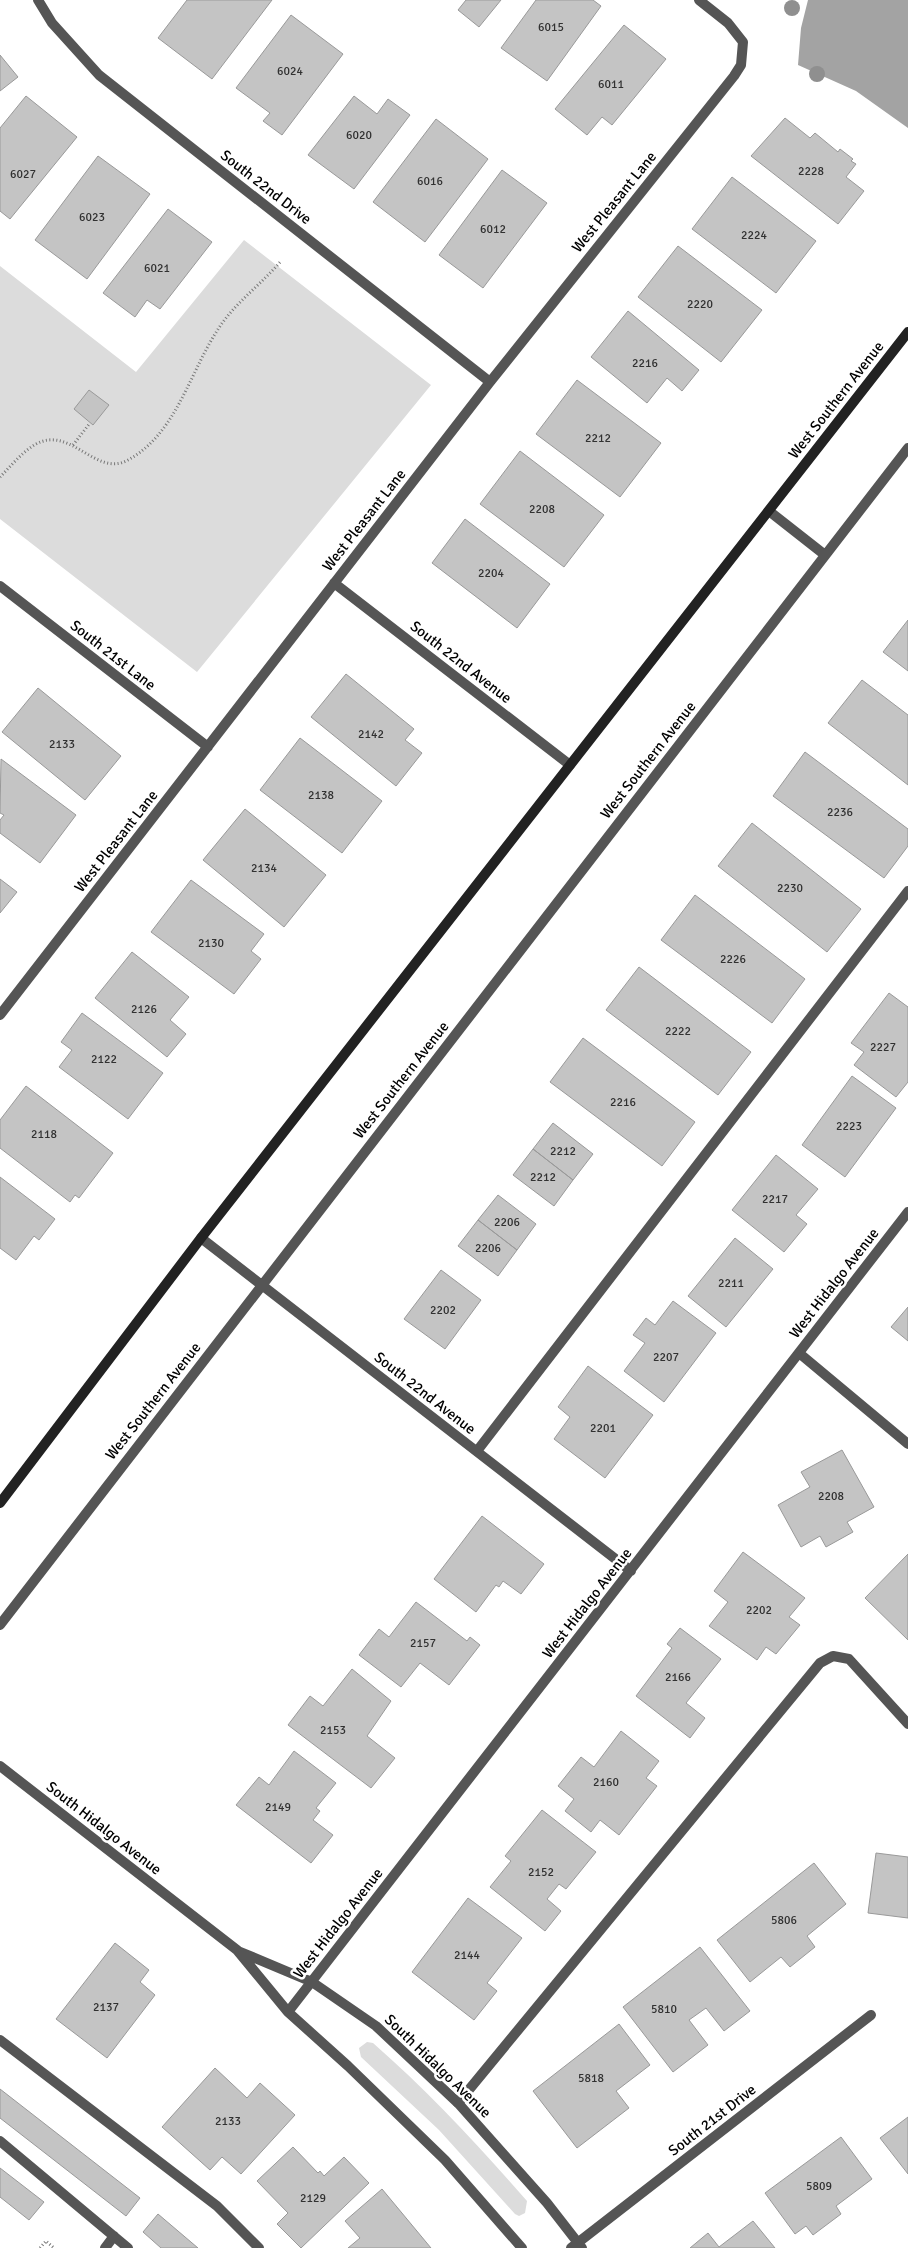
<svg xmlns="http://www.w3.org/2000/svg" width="908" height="2248" font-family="Signika,sans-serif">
	<rect width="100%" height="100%" fill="#fff"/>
	<path fill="#dcdcdc" d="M244 240 431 385 197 672 0 519V266L136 372Z
		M367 2042 373 2043C429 2092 478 2145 527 2201L525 2213 519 2216 515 2214 439 2130 361 2057 359 2048Z"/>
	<path fill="#a3a3a3" d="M808 0H908V128L856 91 798 65 801 28Z"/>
	<path fill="#c4c4c4" stroke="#999" d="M187 0H272L212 79 158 38Z
		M466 0H501L479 27 458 10Z
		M536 0H593L601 6 547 81 501 48Z
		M291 15 343 54 282 135 263 121 270 113 236 88Z
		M624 25 666 59 612 125 602 117 587 135 555 109Z
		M0 55 18 77 0 91Z
		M26 96 77 137 10 219 0 211V128Z
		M354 96 377 114 388 99 410 115 354 189 308 155Z
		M785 118 810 138 815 133 838 152 840 149 853 159 851 161 856 164 846 177 864 191 838 224 751 156Z
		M436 119 488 159 425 242 373 202Z
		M98 156 150 194 87 279 35 240Z
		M502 170 547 203 483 288 439 255Z
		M732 177 816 241 776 293 692 229Z
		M168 209 212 242 160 309 147 300 135 317 103 293Z
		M678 246 762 310 721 362 638 297Z
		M628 311 699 370 682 391 667 378 647 403 591 357Z
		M577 380 661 443 620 497 536 434Z
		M89 390 109 405 93 425 74 409Z
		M520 451 604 515 564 567 480 504Z
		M465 519 550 584 517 628 432 563Z
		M908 620V671L883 652Z
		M346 674 414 729 405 740 422 753 396 786 311 717Z
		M862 680 908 715V785L828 723Z
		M38 688 121 756 85 800 2 732Z
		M300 738 382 801 342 853 260 790Z
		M805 752 908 829V846L884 878 773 796Z
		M1 759 76 815 40 863 0 833V820L4 815 0 813Z
		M245 809 326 875 284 927 203 860Z
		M752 823 861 909 827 952 718 866Z
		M0 879 17 892 0 913Z
		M191 880 264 934 251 951 261 959 234 994 151 932Z
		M695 895 805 979 772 1023 661 940Z
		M132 952 189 997 170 1020 186 1034 167 1057 95 998Z
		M639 967 751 1052 718 1095 606 1010Z
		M889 993 908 1007V1082L896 1097 854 1065 864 1052 851 1043Z
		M82 1013 163 1073 128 1119 59 1067 72 1050 61 1042Z
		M583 1038 695 1122 662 1166 550 1082Z
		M852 1076 896 1108 845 1177 802 1145Z
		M26 1086 113 1153 79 1198 75 1195 70 1202 0 1148V1120Z
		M553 1123 593 1154 573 1180 533 1149Z
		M533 1149 573 1180 554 1206 513 1175Z
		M776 1155 818 1189 796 1215 807 1224 784 1252 732 1210Z
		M0 1177 55 1219 39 1240 34 1236 16 1260 0 1248Z
		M498 1195 536 1224 517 1250 478 1220Z
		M478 1220 517 1250 498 1276 458 1246Z
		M735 1238 773 1269 726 1327 688 1296Z
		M441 1270 481 1300 445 1349 404 1319Z
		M673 1301 716 1333 664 1402 624 1371 645 1343 633 1335 646 1318 655 1325Z
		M908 1307V1341L891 1327Z
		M588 1366 653 1415 605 1478 554 1439 570 1417 558 1407Z
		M842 1450 874 1507 847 1522 853 1532 826 1547 820 1536 801 1547 778 1505 810 1487 801 1472Z
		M482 1516 544 1564 521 1594 503 1581 499 1587 496 1585 476 1612 434 1579Z
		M743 1552 805 1598 789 1617 800 1625 776 1654 766 1647 757 1660 709 1626 728 1602 714 1591Z
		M908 1554V1640L865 1598Z
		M416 1602 467 1641 470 1637 480 1645 449 1685 420 1663 401 1687 359 1655 379 1629 389 1637Z
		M680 1628 721 1659 686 1703 705 1718 690 1738 636 1696 672 1648 667 1644Z
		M352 1669 391 1701 367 1736 395 1758 371 1788 288 1725 310 1696 323 1706Z
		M621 1731 659 1761 646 1778 657 1786 619 1835 600 1820 591 1832 565 1811 574 1799 558 1786 581 1757 594 1767Z
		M294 1751 336 1783 316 1808 320 1811 313 1820 333 1835 311 1863 236 1805 259 1777 269 1785Z
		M542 1810 596 1852 566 1889 559 1884 547 1899 561 1911 545 1931 490 1887 511 1861 505 1856Z
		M876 1853 908 1857V1918L868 1913Z
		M814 1863 846 1904 807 1936 815 1947 790 1967 781 1957 750 1982 717 1940Z
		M468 1898 522 1938 487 1983 497 1991 474 2020 412 1972Z
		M115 1943 149 1970 140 1982 155 1995 107 2058 56 2019Z
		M700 1947 750 2011 724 2031 706 2008 689 2020 708 2045 673 2072 623 2007Z
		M619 2024 650 2065 616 2091 629 2108 577 2148 533 2091Z
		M215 2068 247 2098 260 2083 295 2115 241 2174 222 2157 210 2170 162 2127Z
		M0 2089 140 2198 126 2216 0 2118Z
		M908 2117V2174L880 2138Z
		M841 2137 872 2179 836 2206 841 2214 813 2235 806 2226 795 2234 765 2193Z
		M293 2147 318 2173 320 2171 324 2176 344 2157 369 2183 301 2248 277 2224 288 2213 257 2181Z
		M0 2168 44 2202 29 2220 0 2197Z
		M382 2189 431 2248H348L360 2238 345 2221Z
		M158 2214 198 2248H161L143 2232Z
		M753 2221 775 2248H690L708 2233 719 2247Z"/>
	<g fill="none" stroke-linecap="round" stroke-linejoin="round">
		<path stroke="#777" stroke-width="3" stroke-dasharray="1 2.5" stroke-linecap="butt" d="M73 445 90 423
			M0 477C11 466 22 452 36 444 71 425 96 478 128 460 176 434 189 374 217 331 233 304 261 285 281 261
			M40 2248 46 2241 54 2248"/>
		<path stroke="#555" stroke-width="10" d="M477 1451 908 891
			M0 2040 217 2206 259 2248
			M458 2103 820 1663 833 1656 849 1659 908 1724
			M0 2141 128 2248
			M105 2248 114 2236"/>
		<path stroke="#555" stroke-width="10" d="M38 0 52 23 99 75 490 382
			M769 511 825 555
			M334 583 570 765
			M0 586 208 747
			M0 1015 490 382 734 76 741 65 743 42 728 23 699 0
			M201 1238 631 1571
			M799 1353 908 1444
			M0 1625 908 448
			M0 1766 237 1950 288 2012 348 2066 445 2160 522 2248
			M238 1951 312 1982 376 2026 458 2103 547 2203 582 2248
			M288 2012 908 1212
			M571 2248 871 2015"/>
		<path stroke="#222" stroke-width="10" d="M0 1503 201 1238 908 332"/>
	</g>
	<g fill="#8f8f8f">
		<circle cx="792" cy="8" r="8"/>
		<circle cx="817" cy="74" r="8"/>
	</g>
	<g text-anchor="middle" stroke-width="5" stroke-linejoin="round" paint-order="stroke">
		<g font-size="12" fill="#313131">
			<text x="551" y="31">6015</text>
			<text x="290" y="75">6024</text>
			<text x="611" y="88">6011</text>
			<text x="359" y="139">6020</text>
			<text x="811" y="175">2228</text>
			<text x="23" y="178">6027</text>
			<text x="430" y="185">6016</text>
			<text x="92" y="221">6023</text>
			<text x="493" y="233">6012</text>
			<text x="754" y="239">2224</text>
			<text x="157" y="272">6021</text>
			<text x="700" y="308">2220</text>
			<text x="645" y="367">2216</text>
			<text x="598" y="442">2212</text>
			<text x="542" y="513">2208</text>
			<text x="491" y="577">2204</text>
			<text x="371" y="738">2142</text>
			<text x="62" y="748">2133</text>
			<text x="321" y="799">2138</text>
			<text x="840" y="816">2236</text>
			<text x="264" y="872">2134</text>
			<text x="790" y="892">2230</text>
			<text x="211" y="947">2130</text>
			<text x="733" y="963">2226</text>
			<text x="144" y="1013">2126</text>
			<text x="678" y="1035">2222</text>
			<text x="883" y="1051">2227</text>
			<text x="104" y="1063">2122</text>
			<text x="623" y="1106">2216</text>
			<text x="849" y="1130">2223</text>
			<text x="44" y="1138">2118</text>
			<text x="563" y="1155">2212</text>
			<text x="543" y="1181">2212</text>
			<text x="775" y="1203">2217</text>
			<text x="507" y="1226">2206</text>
			<text x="488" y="1252">2206</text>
			<text x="731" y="1287">2211</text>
			<text x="443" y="1314">2202</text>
			<text x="666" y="1361">2207</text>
			<text x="603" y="1432">2201</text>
			<text x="831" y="1500">2208</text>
			<text x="759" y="1614">2202</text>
			<text x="423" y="1647">2157</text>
			<text x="678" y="1681">2166</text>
			<text x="333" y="1734">2153</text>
			<text x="606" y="1786">2160</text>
			<text x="278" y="1811">2149</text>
			<text x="541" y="1876">2152</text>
			<text x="784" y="1924">5806</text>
			<text x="467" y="1959">2144</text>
			<text x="106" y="2011">2137</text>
			<text x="664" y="2013">5810</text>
			<text x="591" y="2082">5818</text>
			<text x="228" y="2125">2133</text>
			<text x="819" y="2190">5809</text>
			<text x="313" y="2202">2129</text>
		</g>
		<g font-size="15" fill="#000" stroke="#fff">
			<text transform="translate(266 187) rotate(38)" y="5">South 22nd Drive</text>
			<text transform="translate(614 202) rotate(-51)" y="5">West Pleasant Lane</text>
			<text transform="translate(836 400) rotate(-52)" y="5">West Southern Avenue</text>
			<text transform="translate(364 520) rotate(-52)" y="5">West Pleasant Lane</text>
			<text transform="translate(113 655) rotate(38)" y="5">South 21st Lane</text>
			<text transform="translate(461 662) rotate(38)" y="5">South 22nd Avenue</text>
			<text transform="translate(648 760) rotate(-52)" y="5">West Southern Avenue</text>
			<text transform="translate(116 841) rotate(-52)" y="5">West Pleasant Lane</text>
			<text transform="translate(401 1080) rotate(-52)" y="5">West Southern Avenue</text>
			<text transform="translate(834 1283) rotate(-52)" y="5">West Hidalgo Avenue</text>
			<text transform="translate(425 1393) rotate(38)" y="5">South 22nd Avenue</text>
			<text transform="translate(153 1401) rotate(-52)" y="5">West Southern Avenue</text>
			<text transform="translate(587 1603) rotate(-52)" y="5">West Hidalgo Avenue</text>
			<text transform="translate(104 1828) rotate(38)" y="5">South Hidalgo Avenue</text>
			<text transform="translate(338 1923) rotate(-52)" y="5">West Hidalgo Avenue</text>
			<text transform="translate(438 2066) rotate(44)" y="5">South Hidalgo Avenue</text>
			<text transform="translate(712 2120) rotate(-38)" y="5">South 21st Drive</text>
		</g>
	</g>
</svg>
